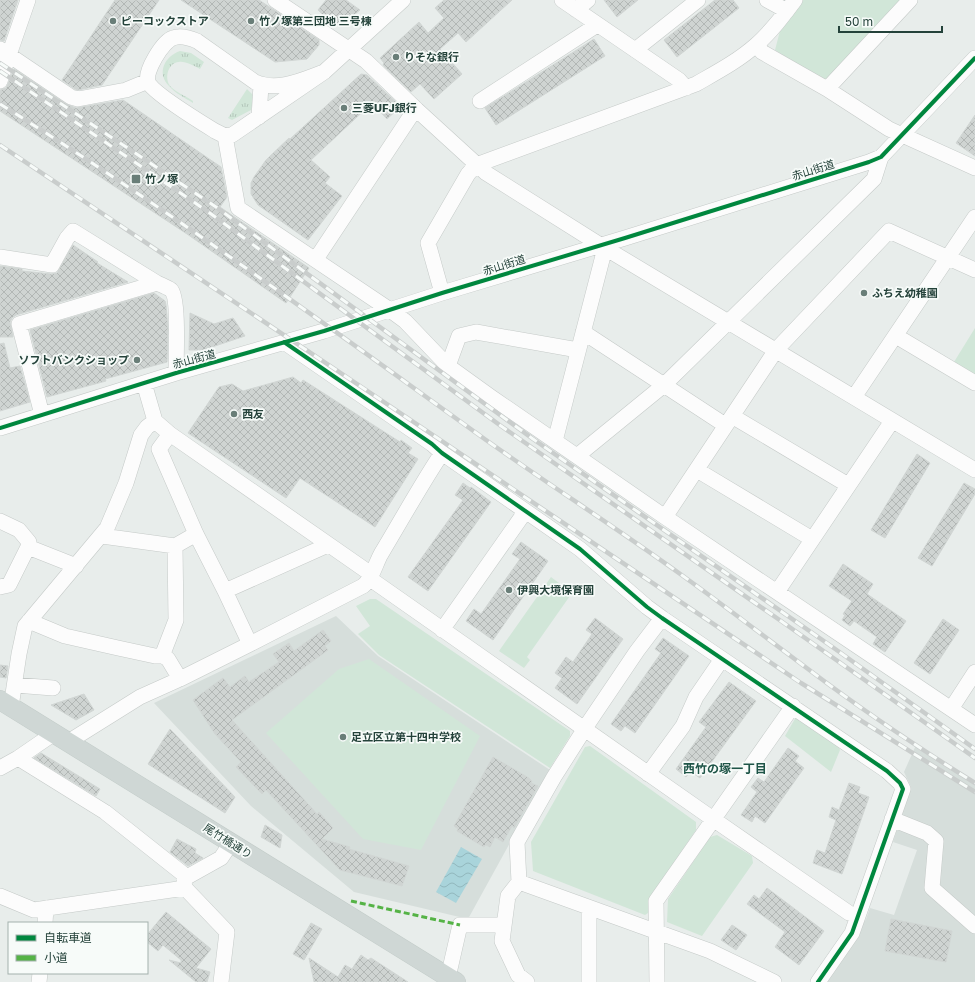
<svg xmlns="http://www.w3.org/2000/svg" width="975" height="982" font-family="'Golos Text','Noto Sans JP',sans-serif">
	<defs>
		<pattern id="grass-tufts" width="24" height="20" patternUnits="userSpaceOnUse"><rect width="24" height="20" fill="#d1e6d8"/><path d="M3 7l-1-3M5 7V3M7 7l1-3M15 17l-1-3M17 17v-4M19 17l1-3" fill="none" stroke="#b3c6ba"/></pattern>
		<pattern id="water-waves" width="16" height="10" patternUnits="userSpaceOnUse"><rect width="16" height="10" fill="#a9d4db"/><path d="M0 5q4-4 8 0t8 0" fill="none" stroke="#91b7bd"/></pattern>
		<pattern id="building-cross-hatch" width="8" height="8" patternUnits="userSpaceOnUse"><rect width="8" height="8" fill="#cfd4d2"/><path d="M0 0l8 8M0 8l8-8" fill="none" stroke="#b2b7b5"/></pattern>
	</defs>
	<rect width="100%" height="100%" fill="#e8edeb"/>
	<path fill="#d6dedb" d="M336 616 378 656 550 770 468 919 354 892 251 806 154 703Z
		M916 745 975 785V982H825L866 919 870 908 894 915 917 850 893 842 911 787 904 772Z"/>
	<path fill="url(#grass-tufts)" d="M180 51 191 53 204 62 200 69C194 66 185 61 179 62 167 63 164 80 171 87 177 93 186 96 193 101V103C185 98 175 93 169 86 156 73 165 56 180 51Z
		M247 89 254 96 251 110 232 120 228 118Z"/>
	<path fill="#d1e6d8" d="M800 0H904L830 80 823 82 775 50 781 27Z
		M975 328V375L954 362Z
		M551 577 572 593 527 657 530 660 524 668 499 651Z
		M370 599H376L570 731V736L550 768 379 655 358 634 370 626 356 606Z
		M369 659 480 736 421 850 363 839 266 733 339 669Z
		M796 717 838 745 840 750 831 772 785 736Z
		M590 746 696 822V830L652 895 651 911 645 915 533 871 531 842 585 747Z
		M717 835 752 856 753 863 702 936 667 922 668 899 710 837Z"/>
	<path fill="url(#water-waves)" d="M461 847 482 859 456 903 436 892Z"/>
	<path fill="url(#building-cross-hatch)" stroke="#d1d6d4" d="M0 0H18L4 41 0 40Z
		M115 0H159L102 85 78 90 75 89 62 80Z
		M181 0H259L319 40V45L307 59 275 62Z
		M326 0H346L360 10 344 23 339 24 334 23 328 20 318 10Z
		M444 0H512L466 42 458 33 440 49 462 74 434 99 420 84 411 92 383 65 384 63 380 58 419 22 428 33 444 18 435 8Z
		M604 0H638L617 17Z
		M715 0H733L739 8 677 57 664 40Z
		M594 39 605 56 496 125 485 108Z
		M14 69 66 104 76 108 123 100 221 167 227 197 220 207 309 268 286 303 187 234 0 111V90L6 88 8 84Z
		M361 74 367 75 398 104 397 105 399 108 387 119 372 103 311 160 330 177 325 183 342 196 308 240 258 205 251 194V183L254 177 266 160 289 138 290 139Z
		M975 115V156L956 143Z
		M73 245 98 262 97 263 128 282 16 315 12 318 10 322 13 337H0V266L22 269V271L51 274 57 273Z
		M154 293 165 301 166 305 168 329 167 362 105 379 106 381 47 397 30 330Z
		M190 313 214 324 233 318 245 336 203 350H189Z
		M4 343 10 368 20 366 30 402 0 411V344Z
		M293 377 301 383 303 380 400 442 401 440 412 448 408 453 418 459 375 527 300 478 286 498 188 433 219 387 232 384 243 391Z
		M917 454 930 463 885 538 871 530Z
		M463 483 470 488 471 487 491 502 428 591 408 577 463 500 455 495Z
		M964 483 975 489V494L932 566 918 558Z
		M521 542 548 561 493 640 466 621 474 609 481 614 520 559 512 554Z
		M843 564 873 584 867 594 906 621 885 652 873 644 877 637 854 621 850 626 842 620 845 615 843 614 852 601 829 586Z
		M595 618 623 639 577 704 555 688 562 678 555 673 566 657 573 662 592 634 586 630Z
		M943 619 959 630 930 674 914 663Z
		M323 630 331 641 325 646 328 650 232 720 317 814 319 812 333 828 322 839 350 847 349 849 409 866 402 886 340 870 266 790 262 794 236 767 241 762 215 734 193 700 223 678 230 687 245 676 249 682 279 662 273 654 289 643 294 651Z
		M663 638 689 656 635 733 625 726 621 731 611 724 661 653 655 649Z
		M0 665 8 666 6 678 0 677Z
		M729 682 756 701 700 778 690 771 686 777 676 769 706 727 699 722Z
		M84 694 94 710 76 720 51 705Z
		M170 729 235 797 225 813 148 764Z
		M788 748 799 756 795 761 804 768 765 823 755 816 752 822 741 815 757 792 751 787 758 778 764 782Z
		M41 753 100 789 96 796 34 758Z
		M493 757 529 778 532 781 531 783 538 786 514 828 512 826 503 842 495 837 490 847 486 845 484 847 457 831 458 829 454 826Z
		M849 783 860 787 858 793 869 797 842 874 813 863 817 850 825 853 836 820 829 817 832 807 839 810Z
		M265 825 282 835 280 848 261 837Z
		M177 839 196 849 195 853 203 858 188 866 170 852Z
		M767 888 824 931 799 965 775 947 785 932 747 904 754 895 759 899Z
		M166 912 211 949 196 968 210 972 207 982H196L169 960 181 963V960L163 945 158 951 147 942V935Z
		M891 919 952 931 946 962 885 951Z
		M311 923 322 929 304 960 293 954Z
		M732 925 747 935 736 950 721 940Z
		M361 955 368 960 371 958 408 982H314L309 958 338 977 345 965 352 969Z"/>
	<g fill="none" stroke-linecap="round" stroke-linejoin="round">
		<g stroke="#c5cac8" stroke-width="16">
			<path id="minor" d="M275 0 366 61 417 110 486 173 605 248 975 470
				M562 0 679 80 686 88
				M767 0 787 11
				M576 10 588 0
				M757 44 762 52 827 89 889 129 975 168
				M0 49 71 97 78 99 126 90 148 81
				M635 50 698 0
				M324 72C302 80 278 92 255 82L197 41C190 38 180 35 173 38 163 41 144 72 148 82 153 93 202 123 215 131L225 136 232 135 324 72 403 0
				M0 81 28 0
				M827 89 910 0
				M480 101 597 25
				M259 117 261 85
				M225 136 238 208 390 310 405 321 448 366 491 397 665 517 975 725
				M0 257 52 265 67 238 73 231 157 283C161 285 167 287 171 290 179 297 176 359 176 373
				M316 259 410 117 417 110
				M442 293 428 243 468 174 476 165 696 84C717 72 738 61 756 45 771 32 783 16 795 0
				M583 332 725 425
				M896 336 975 383
				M284 342 432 444 442 453 580 549 647 607 662 618 887 771 900 783 903 789 852 933 818 982
				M448 366 459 336 476 332 578 350
				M144 383 155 421 170 434 371 574
				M854 397 975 217
				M42 415 19 324 157 283
				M732 416 848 485
				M0 428 176 373 324 331 442 293 625 238 869 162 881 157 975 58
				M170 434 159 449 196 534 225 591 250 644
				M555 441 605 248
				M577 456 664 385 874 179 881 157
				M697 470 812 539
				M665 517 776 350 889 231 975 270
				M0 521 19 530 29 542 28 547 76 566
				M102 536 175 546 196 534
				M369 578 713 819 849 913 858 916
				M0 587 9 585 28 547
				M225 591 328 545
				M777 592 892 421
				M662 618 637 651 589 722 554 777 517 842 519 882 710 951 774 982
				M29 621 65 636 118 648 155 656H163L168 659 180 679
				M442 630 525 512
				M163 656 164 651 176 620 175 546
				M15 685 53 688
				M11 707 19 654 25 626 107 528 126 483 141 435 147 427 155 421
				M951 709 975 672
				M53 734 18 758 105 812 187 877
				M68 742 140 697 180 679 250 644 363 586C372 579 375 565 381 554 401 521 420 486 442 453
				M0 768 18 758
				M648 774 683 726 696 697 722 659
				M892 819 927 833 936 841 932 888 975 926
				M519 882 508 896 502 941 518 975 527 982
				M0 896 34 910 185 888
				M45 923 46 908
				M39 982 40 973
				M221 982 227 932 185 888 184 882 187 877 221 858 231 843
				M447 982 460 925H504
				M589 982V908
				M657 982 656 901 793 706"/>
		</g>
		<g stroke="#c3ccc9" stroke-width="20">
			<path id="major" d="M0 700 456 982"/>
		</g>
		<use href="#minor" stroke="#fcfcfc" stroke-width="15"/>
		<use href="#major" stroke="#cfd7d5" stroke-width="19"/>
		<g stroke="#c9cdcc" stroke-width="4.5">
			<path id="rail" d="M0 63 216 207 533 439 831 646 975 749
				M0 71 207 211 501 426 781 621 975 758
				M0 104C167 208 326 325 486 440 551 486 618 529 683 576 726 607 769 640 812 672 865 712 919 748 975 783
				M0 145 372 394 801 683 975 792"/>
		</g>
		<use href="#rail" stroke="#f7fbf9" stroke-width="3" stroke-dasharray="9" stroke-linecap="butt"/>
		<path stroke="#55b346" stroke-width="3" stroke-dasharray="6 3" stroke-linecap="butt" d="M351 901 460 925"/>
		<g stroke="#f7fbf9" stroke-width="6">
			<path id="cycleway" d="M284 342 432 444 442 453 580 549 647 607 662 618 887 771 900 783 903 789 852 933 818 982
				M0 428 176 373 324 331 442 293 625 238 869 162 881 157 975 58"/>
		</g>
		<use href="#cycleway" stroke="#00873e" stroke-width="4"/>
	</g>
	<g fill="#697e78" stroke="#f7fbf9" stroke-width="1.5">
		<circle cx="113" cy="21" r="4"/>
		<circle cx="251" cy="21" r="4"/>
		<circle cx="396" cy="57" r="4"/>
		<circle cx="344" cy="108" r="4"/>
		<rect x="131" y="174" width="10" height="10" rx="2"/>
		<circle cx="864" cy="293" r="4"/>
		<circle cx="137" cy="360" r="4"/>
		<circle cx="234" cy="414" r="4"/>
		<circle cx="509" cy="590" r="4"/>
		<circle cx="343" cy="737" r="4"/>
	</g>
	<g text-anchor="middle" stroke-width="3.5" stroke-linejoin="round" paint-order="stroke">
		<g font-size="11" font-weight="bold" fill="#24423a" stroke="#f7fbf9" text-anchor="start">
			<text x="121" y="25">ピーコックストア</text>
			<text x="259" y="25">竹ノ塚第三団地 三号棟</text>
			<text x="404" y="61">りそな銀行</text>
			<text x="352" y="112">三菱UFJ銀行</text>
			<text x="145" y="183">竹ノ塚</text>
			<text x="872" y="297">ふちえ幼稚園</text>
			<text x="129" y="364" text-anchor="end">ソフトバンクショップ</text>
			<text x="242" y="418">西友</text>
			<text x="517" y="594">伊興大境保育園</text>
			<text x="351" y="741">足立区立第十四中学校</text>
		</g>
		<g font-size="11" fill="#24423a" stroke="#f7fbf9">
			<text transform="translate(813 170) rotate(-17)" y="4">赤山街道</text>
			<text transform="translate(504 265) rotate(-17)" y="4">赤山街道</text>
			<text transform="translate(194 359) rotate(-15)" y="4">赤山街道</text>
			<text transform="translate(228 841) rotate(32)" y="4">尾竹橋通り</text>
		</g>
		<g font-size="12" font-weight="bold" fill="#1f5548" stroke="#f7fbf9">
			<text x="725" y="773">西竹の塚一丁目</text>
		</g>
	</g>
	<rect x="8" y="922" width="140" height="52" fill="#f7fbf9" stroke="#a3b1ad"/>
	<rect x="16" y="935" width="20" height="6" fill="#00873e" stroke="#a3b1ad"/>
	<text x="44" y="942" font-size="12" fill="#24423a">自転車道</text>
	<rect x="16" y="955" width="20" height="6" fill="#55b346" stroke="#a3b1ad"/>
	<text x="44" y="962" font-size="12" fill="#24423a">小道</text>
	<path d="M839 26v6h103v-6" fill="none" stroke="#24423a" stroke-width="2"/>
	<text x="845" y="26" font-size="12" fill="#24423a" stroke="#f7fbf9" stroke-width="3" paint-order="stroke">50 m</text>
</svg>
